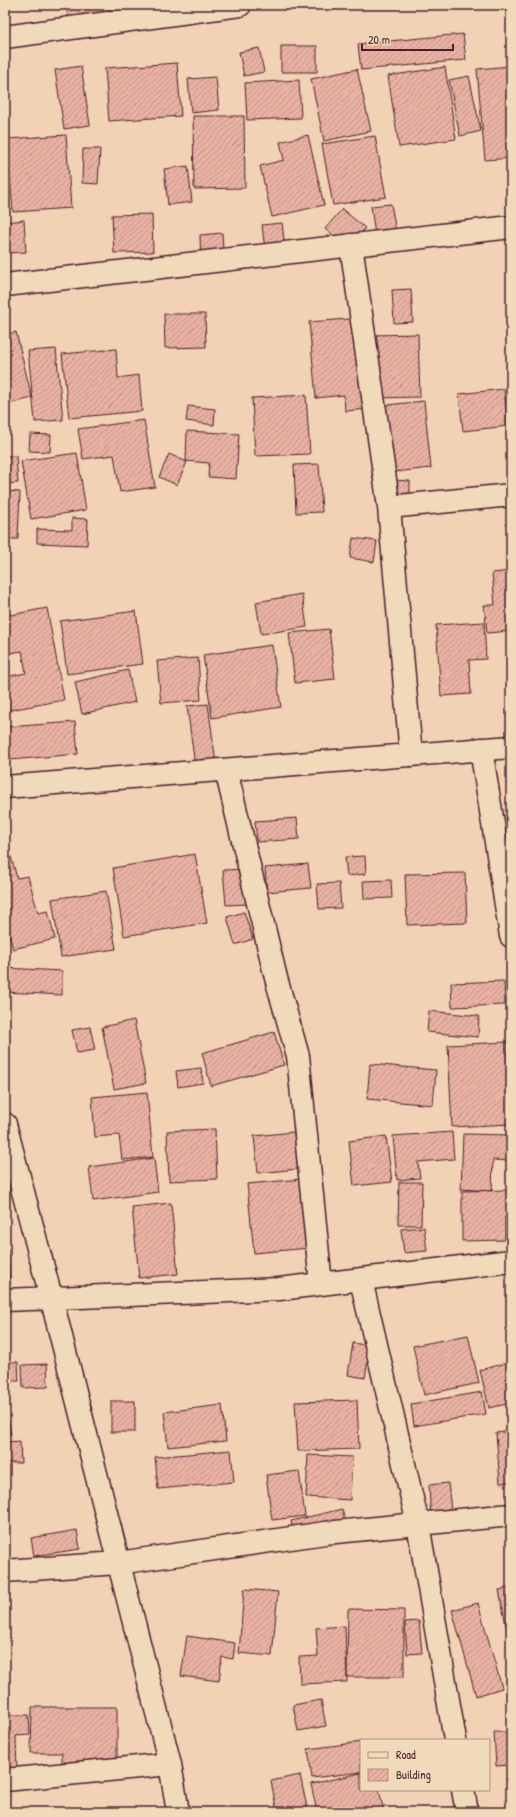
<svg xmlns="http://www.w3.org/2000/svg" width="516" height="1817" font-family="'Patrick Hand',sans-serif">
	<defs>
		<pattern id="building-hatch" width="6" height="6" patternUnits="userSpaceOnUse"><rect width="6" height="6" fill="#e9b2a3"/><path d="M-1 1l2-2M0 6l6-6M5 7l2-2" fill="none" stroke="#bf9085"/></pattern>
	</defs>
	<rect width="100%" height="100%" fill="#f2d2b5"/>
	<filter id="ink" filterUnits="userSpaceOnUse"><feTurbulence type="fractalNoise" baseFrequency=".025" numOctaves="2"/><feDisplacementMap in="SourceGraphic" scale="8" xChannelSelector="R" yChannelSelector="G"/><feConvolveMatrix kernelMatrix="1 2 1 2 8 2 1 2 1" color-interpolation-filters="sRGB"/></filter>
	<g filter="url(#ink)">
		<path fill="url(#building-hatch)" stroke="#4a1f2b" d="M67 5H109V27H68Z
			M243 5H271V7L244 10Z
			M463 34 466 60 361 70 358 44Z
			M281 46H317V72H281Z
			M259 48 264 72 244 76 239 52Z
			M177 63 181 116 109 121 105 68Z
			M81 66 90 125 64 129 55 70Z
			M511 66V158L485 160 477 69Z
			M445 67 456 139 399 147 388 76Z
			M357 69 371 131 324 141 311 79Z
			M469 76 481 131 460 136 449 80Z
			M216 77 219 110 191 113 188 79Z
			M299 80 301 118 247 120 245 83Z
			M193 116H244L245 188 194 189Z
			M66 135 71 208 13 212 7 139Z
			M308 135 324 205 272 217 260 166 284 160 280 142Z
			M375 136 386 197 333 205 322 144Z
			M83 149H100L98 184 82 183Z
			M188 166 192 202 168 205 164 169Z
			M391 204 396 232 375 235 371 206Z
			M342 209 365 228 349 248 325 229Z
			M152 214 153 252 114 253 112 215Z
			M24 220 26 252 5 253V222Z
			M282 223 286 256 266 258 262 225Z
			M222 233 224 266 201 268 200 235Z
			M411 289 413 322 394 323 392 290Z
			M164 314H205L206 347 165 348Z
			M362 318 370 409 345 411 344 395 316 398 309 322Z
			M16 332 32 398 8 404 5 393V335Z
			M418 334 420 397 375 398 373 335Z
			M56 349 63 420 35 422 28 351Z
			M116 349 118 378 139 375 142 411 69 418 62 354Z
			M504 389 508 426 463 431 459 394Z
			M306 395 310 454 255 456 252 398Z
			M424 401 431 468 386 473 378 406Z
			M188 406 215 409 214 425 186 421Z
			M144 420 155 487 120 492 114 455 83 459 78 429Z
			M187 431 239 434 236 479 208 477 209 463 186 461Z
			M30 434 51 435 50 452 29 451Z
			M77 453 86 510 31 519 21 461Z
			M169 454 187 462 177 485 159 477Z
			M5 456H16L18 483 5 484Z
			M319 464 322 512 296 513 294 465Z
			M392 480 410 481V515H391Z
			M5 491 20 492 18 539H5Z
			M72 518 88 519 87 545 37 543V529L72 530Z
			M353 538 377 541 374 562 350 558Z
			M511 571V631L487 633 484 605H495L492 573Z
			M302 594 307 627 261 634 256 602Z
			M47 608 64 700 5 711V677L26 673 22 651 5 654V616Z
			M136 611 143 664 67 674 60 621Z
			M484 622 486 659 469 660 471 694 441 696 436 625Z
			M329 629 335 679 295 683 289 633Z
			M272 645 281 707 212 718 203 655Z
			M198 658 201 700 161 703 157 661Z
			M128 670 135 702 82 714 75 682Z
			M208 704 216 763 195 766 187 706Z
			M75 722 78 754 10 760 7 727Z
			M297 818 299 839 257 842 255 821Z
			M10 853 17 878 28 876 38 913 48 911 55 939 13 949 5 921V854Z
			M195 854 207 923 124 936 113 868Z
			M365 856 366 874 347 876 345 857Z
			M308 864 311 888 267 892 265 868Z
			M246 869 249 904 226 905 223 870Z
			M465 873 467 923 407 925 405 874Z
			M391 880 392 898 364 899 363 881Z
			M339 883 341 908 319 909 317 884Z
			M106 891 116 949 61 957 52 899Z
			M244 912 253 939 235 945 227 917Z
			M5 968 62 971V995L5 992Z
			M504 981 505 1005 452 1007 451 983Z
			M429 1011 479 1016 478 1037 427 1032Z
			M134 1020 146 1083 114 1089 102 1027Z
			M90 1027 95 1050 77 1053 72 1030Z
			M274 1032 284 1065 211 1086 202 1053Z
			M507 1042 511 1124 452 1127 448 1045Z
			M370 1064 436 1070 433 1105 367 1099Z
			M201 1068 203 1083 178 1087 176 1071Z
			M147 1092 153 1157 122 1160 119 1135 95 1137 92 1097Z
			M215 1129 217 1179 169 1181 167 1131Z
			M294 1132 298 1169 258 1173 254 1136Z
			M452 1132 454 1159 418 1162 420 1178 397 1180 393 1136Z
			M463 1134 511 1135V1161L493 1160 492 1191 461 1189Z
			M386 1136 392 1182 354 1186 349 1141Z
			M154 1158 158 1192 93 1201 89 1167Z
			M302 1179 309 1248 254 1253 247 1184Z
			M399 1182H422L421 1225H398Z
			M511 1190V1217H505V1240L462 1241V1191Z
			M171 1203 178 1274 139 1278 132 1207Z
			M424 1227 427 1251 404 1253 401 1229Z
			M5 1250H8L10 1285H5Z
			M468 1335 479 1383 424 1395 413 1346Z
			M353 1343 370 1346 365 1378 348 1375Z
			M5 1362H18L19 1381H5Z
			M510 1362 511 1403 489 1408 480 1370Z
			M47 1364 48 1387 23 1388 22 1365Z
			M482 1392 486 1414 414 1426 411 1404Z
			M357 1400 359 1449 298 1451 295 1402Z
			M111 1401H135V1432H111Z
			M222 1405 226 1441 168 1447 164 1412Z
			M5 1406 11 1434 5 1435Z
			M511 1431V1482L500 1483 496 1433Z
			M20 1441 21 1463H5V1442Z
			M231 1450 234 1482 158 1489 155 1457Z
			M308 1455 352 1457 350 1500 306 1497Z
			M299 1471 305 1516 272 1520 266 1475Z
			M448 1483 452 1519 431 1521 429 1485Z
			M342 1509 347 1530 296 1542 291 1521Z
			M77 1530 80 1549 34 1556 31 1538Z
			M511 1587V1650L499 1590Z
			M244 1589 278 1592 272 1656 239 1653Z
			M478 1603 502 1688 476 1696 452 1610Z
			M348 1609 404 1610V1677H347Z
			M419 1621 422 1653 407 1654 405 1622Z
			M345 1626 347 1682 300 1684 299 1657 318 1656 316 1628Z
			M187 1636 235 1643 233 1659 222 1657 219 1681 181 1676Z
			M321 1700 326 1726 298 1731 293 1705Z
			M32 1707H117V1763L62 1778V1753H31Z
			M5 1715H29L30 1735 16 1736 17 1775 5 1776Z
			M494 1732H511V1765L496 1766Z
			M361 1742V1772L312 1778 308 1749Z
			M361 1773V1790H379L384 1812H317L311 1784Z
			M300 1775 308 1812H277L271 1781Z"/>
		<g fill="none" stroke-linecap="round" stroke-linejoin="round">
			<g stroke="#4a1f2b" stroke-width="25">
				<path id="minor" d="M5 37 240 5
					M351 245 389 507 411 755
					M5 285 511 227
					M389 507 511 495
					M481 749 511 936
					M226 770 276 978 298 1056 321 1284
					M5 1124 51 1297 170 1764 178 1812
					M361 1280 418 1524 455 1740
					M5 1300 279 1289 511 1261
					M5 1571 118 1563 325 1533 511 1515
					M5 1780 170 1764
					M463 1790 467 1812"/>
			</g>
			<g stroke="#4a1f2b" stroke-width="25">
				<path id="tertiary" d="M5 787 511 747"/>
			</g>
			<use href="#minor" stroke="#f0dab9" stroke-width="22"/>
			<use href="#tertiary" stroke="#f0dab9" stroke-width="22"/>
		</g>
	</g>
	<rect width="516" height="1817" fill="none" stroke="#f0dab9" stroke-width="20"/>
	<rect x="10" y="10" width="496" height="1797" fill="none" stroke="#4a1f2b" stroke-width="1.5" filter="url(#ink)"/>
	<rect x="360" y="1739" width="130" height="52" fill="#f0dab9" stroke="#ae8f80"/>
	<rect x="368" y="1752" width="20" height="6" fill="#f0dab9" stroke="#ae8f80"/>
	<text x="396" y="1759" font-size="12" fill="#4a1f2b">Road</text>
	<rect x="368" y="1769" width="20" height="12" fill="url(#building-hatch)" stroke="#ae8f80"/>
	<text x="396" y="1779" font-size="12" fill="#4a1f2b">Building</text>
	<path d="M362 44v6h91v-6" fill="none" stroke="#4a1f2b" stroke-width="2"/>
	<text x="368" y="44" font-size="12" fill="#4a1f2b" stroke="#f0dab9" stroke-width="3" paint-order="stroke">20 m</text>
</svg>
